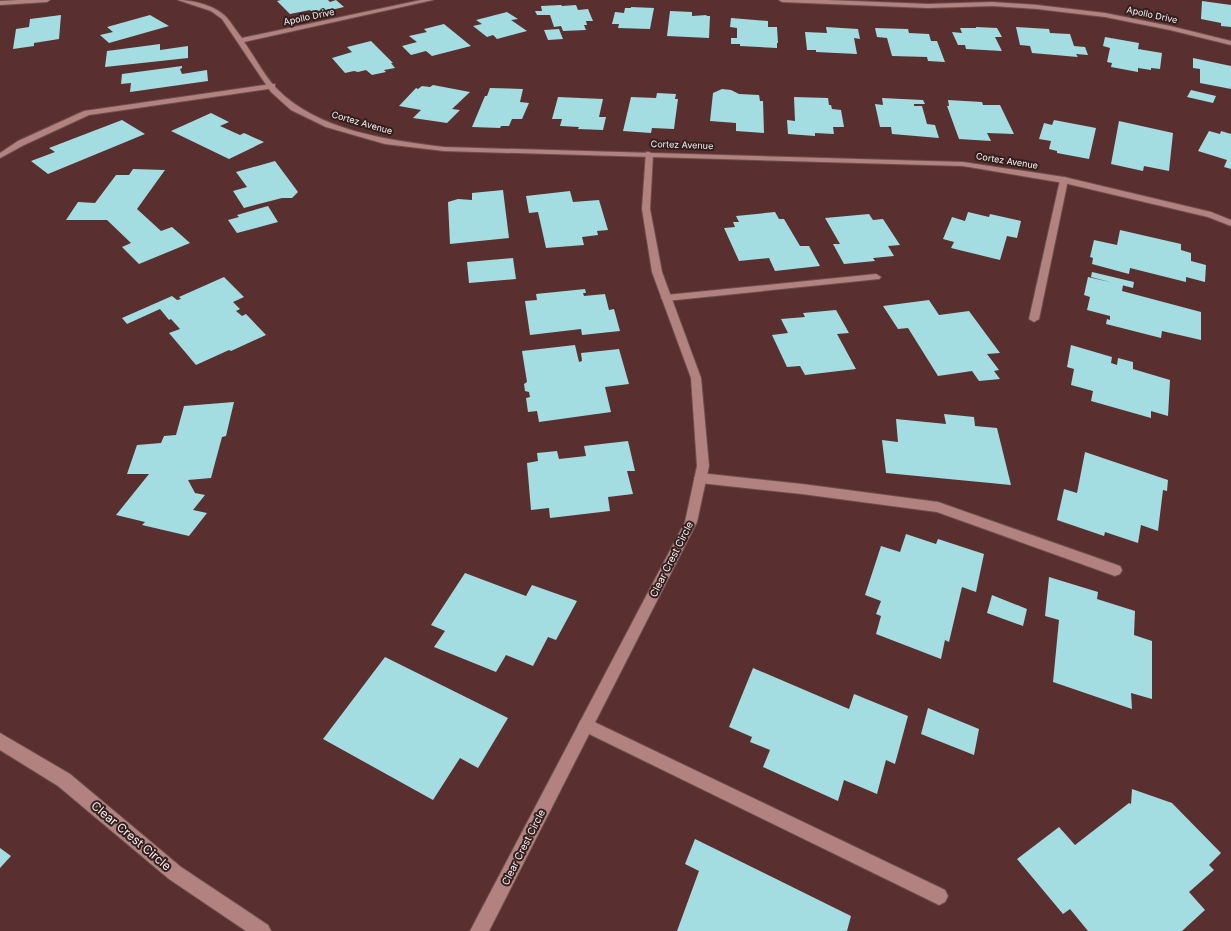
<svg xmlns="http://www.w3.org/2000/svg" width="1231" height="931" font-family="Inter,sans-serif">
	<rect width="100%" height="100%" fill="#59302f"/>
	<path fill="#a3dde2" d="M281 0H328L330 2 336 0 344 7 314 14 310 10 290 14 277 1Z
		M1202 1 1231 5V27L1221 26V23L1201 19Z
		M561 5 562 6 576 5 578 10 588 9 593 21H586L587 25H584L586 30 563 31 561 26 554 27 550 15H537L535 11H542L541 6Z
		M631 7 654 8 650 29 618 28 619 24H612L615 12 624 13 625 8H631Z
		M670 11 692 12V16L707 15 706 16H710L709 38 667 36Z
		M507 12 518 19 511 20 527 31 497 39 493 35 487 37 473 26 482 24 476 20Z
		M61 15 59 39 34 43V46L13 49 16 29 29 27 30 19Z
		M150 15 169 26 109 43 100 35 113 32 107 27Z
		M731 18 768 21V27H777L778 43H777V48L740 46V44H731V38H737V28L730 27Z
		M444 24 471 46 432 56 426 51 411 55 402 46 417 42 409 36 427 32 424 29Z
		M826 27 858 29 860 39 854 38 857 54 816 52V50H807L805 32 827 33Z
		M976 27 997 28 1002 37H995L1002 51 966 49 965 45H958L952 32 962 33 960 28H976Z
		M1016 27 1049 29 1050 33 1070 34 1074 46 1085 47 1088 55 1076 54 1078 57 1032 53 1030 46 1020 45Z
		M875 28 908 29 909 33 929 34 931 41H937L945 62 928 61 927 57 892 56 887 38 877 37Z
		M559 29 563 39 548 40 544 30Z
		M1105 37 1139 43 1138 49 1162 53 1160 69 1151 68V70L1138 68V72L1111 67 1112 63 1107 62 1110 48 1103 46Z
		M371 41 393 63H391L395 68 384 70 386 72 372 75 366 70 358 72 354 71 345 73 332 58 352 52 347 47Z
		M160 44V50L188 46V58L105 67 107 51Z
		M1193 58 1231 66V89L1200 83V69L1193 68Z
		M182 66V68L180 69 182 74 207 70 208 81 130 92 131 83 121 84 122 74Z
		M433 85 470 92 452 109 460 110 447 123 413 118 421 110 399 106 416 88 418 89 422 86 430 87Z
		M490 88 523 89 520 102 529 103 522 119H512L509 126H501L500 128 472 127 485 96H487Z
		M722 89 731 90 739 94 759 95 760 101H763L764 133 736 131V123L710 121 713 93Z
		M1191 90 1216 96 1213 103 1187 97Z
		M657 93 676 94 675 99H678L674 129 652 128 651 133 623 131 631 97 656 98Z
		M558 97 603 99 599 117H606L603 130 578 129 579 127 560 126 562 119H552Z
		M794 97 828 98 829 105H831L832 109 841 110 844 127H833L834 134 815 133V136L788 134 787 120 795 121Z
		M882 98 923 100 925 104H914V106H922L927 124 935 125 939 138 892 134 891 127H880L875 104 883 105Z
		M948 100 982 102 983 105H1000L1014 134 987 133 991 141 959 139 947 106H949Z
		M211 113 229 122 220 126 240 135 244 133 264 142 229 159 171 131Z
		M122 120 145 134 48 174 31 161 55 152 49 148Z
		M1054 120 1096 128 1089 159 1057 153V151L1049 149 1051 141 1039 139 1044 123 1052 125Z
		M1119 121 1173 133 1169 171 1144 166 1143 171 1111 164Z
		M1209 131 1220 134 1221 131 1231 134V169L1224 167 1227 160 1198 151Z
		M275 161 298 192 292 198H282L244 208 233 191 247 187 236 172Z
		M133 169 165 170 137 209 161 231 172 227 190 243 139 264 122 247 131 243 107 220H66L78 202 95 203 116 175H129Z
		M503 190 509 238 450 244 448 202 458 199 472 200V193Z
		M570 191 573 202 599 200 608 230 597 231 598 235 582 237 584 245 546 248 538 212 529 213 526 196Z
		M268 206 278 222 237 233 228 220 239 217 237 215Z
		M775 212 779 219H784L800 246H809L820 266 775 271 769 258 739 261 724 228 735 227 733 222H739L736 216Z
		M968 212 989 217 990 214 1021 221 1017 238 1007 236 1000 260 951 248 954 242 943 239 952 217 965 221Z
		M869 214 873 220 883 219 900 245 888 246 894 256 873 258 875 261 844 264 833 244H840L825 218Z
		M1120 230 1181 244V250L1191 253V261L1206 265 1205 282 1186 277V282L1130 268 1129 274 1092 264 1093 258 1090 257 1094 240 1117 245Z
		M513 258 516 279 469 283 467 262Z
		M1092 272 1134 282 1133 288 1091 277Z
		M224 277 244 297 233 302 240 309 236 311 242 316 246 314 266 335 231 351 229 350 196 365 169 333 180 329 171 319 169 320 160 309 127 324 122 318 172 296 177 300 181 299 179 297Z
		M1088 277 1123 285 1122 291 1201 312V340L1162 331 1161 338 1106 324 1107 319 1110 320V316L1087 310 1090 297 1084 295Z
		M585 289 586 293H583L584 296 605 294 609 310 614 309 620 331 582 335 581 329 530 335 525 301 537 300 536 294Z
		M929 300 939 315 969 311 1000 353 987 354 999 370 994 371 1000 379 979 381 972 371 938 376 908 328 898 329 883 306Z
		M836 310 849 333 837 334 856 369 805 375 800 366 787 367 772 335 788 333 781 319 805 317 803 313Z
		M575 345 579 362 582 361 581 353 619 349 629 384 605 387 611 412 539 422 537 411 528 412 526 398 530 397 529 392 525 391 524 384 527 382 522 351Z
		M1071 345 1112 357 1111 363 1117 365 1118 358 1133 362V369L1170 380 1168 416 1151 411V418L1091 401 1093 391 1071 385 1074 369 1067 367Z
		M234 402 226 436 222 437 211 478 188 480 195 493 205 495 193 510 207 513 189 536 142 525 145 522 116 515 149 474H127L137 445 161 443 164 436 176 435 184 406Z
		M944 414 974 417 975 426 997 428 1011 485 886 473 882 440 898 442 896 419 946 424Z
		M628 441 635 471H627L633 494 608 497 610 511 550 518 549 508 531 510 527 463 538 461 537 453 557 451 559 459 586 456 584 446Z
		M1085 452 1168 480 1167 491 1163 490 1158 531 1141 525 1138 543 1105 532 1104 536 1057 520 1064 489 1077 493Z
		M906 534 936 544 938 539 984 554 976 592 962 587 949 642 945 640 941 659 876 634 881 616 876 614 881 601 865 595 881 546 900 552Z
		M465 573 526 596 532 585 577 601 556 640 548 637 533 666 506 655 496 672 434 647 445 631 431 625Z
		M1049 577 1098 592 1097 599 1135 611 1134 635 1152 641V699L1131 693 1132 709 1053 682 1059 620 1045 616Z
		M992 595 1027 609 1023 626 987 613Z
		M385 657 508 718 478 768 460 758 433 800 323 739Z
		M753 668 849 709 854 694 908 716 895 764 886 760 877 794 844 780 838 801 763 767 770 750 750 742 752 737 729 727Z
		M928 708 979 729 974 755 921 734Z
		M1132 789 1172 803 1221 853 1209 865 1214 870 1189 892 1205 910 1182 931H1088L1070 909 1063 914 1017 859 1059 827 1075 845 1129 803 1131 804Z
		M695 839 851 916 847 931H677L699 871 685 864Z
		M0 848 11 856 0 868Z"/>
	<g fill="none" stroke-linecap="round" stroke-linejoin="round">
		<g stroke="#6e4f4f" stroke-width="2">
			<path id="lane" d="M272 84H275V88L89 115 24 145 0 158V153L18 141 84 111Z
				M1064 177 1068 180 1039 319 1034 322 1029 319 1060 180Z
				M876 274 881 277 879 279 666 301 661 298 666 295Z
				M700 473 802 484 938 502 1120 566 1122 570 1120 574 1115 576 937 512 802 494 700 483 696 481 694 478 696 475Z
				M586 718 945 890 948 896 945 902 939 905 933 902 581 730 578 725 581 720Z"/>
		</g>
		<g stroke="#6e4f4f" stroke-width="2">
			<path id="street" d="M646 152H649L653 154 650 209 662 272 701 378 709 466 697 522 489 931H470L685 522 697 466 691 378 652 272 642 209Z
				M0 733 70 774 181 867 268 925 271 931H246L169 879 58 786 0 750Z"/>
		</g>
		<g stroke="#6e4f4f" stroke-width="2">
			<path id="secondary" d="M18 0H50L47 2 0 5V1Z
				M178 0C193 0 217 6 227 18 232 24 237 32 242 38L421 0H433L244 42C255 57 264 76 277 89 318 131 389 140 444 147L963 162 1064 177 1211 212 1231 220V226L1208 217 1064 183 963 166 444 151 385 144 326 127 291 110 271 92 222 19 211 11Z
				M779 0H827L928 4 992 2 1037 5 1105 13 1170 26 1231 41V45L1170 30 1105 17 1037 9 992 6 928 8 782 2Z"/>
		</g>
		<use href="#lane" fill="#b1827f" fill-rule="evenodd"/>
		<use href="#street" fill="#b1827f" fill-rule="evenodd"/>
		<use href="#secondary" fill="#b1827f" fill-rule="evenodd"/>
	</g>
	<g text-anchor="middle" stroke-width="4" stroke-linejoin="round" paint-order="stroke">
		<g font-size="9" fill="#fbf0f0" stroke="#321f1e">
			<text transform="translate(1152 15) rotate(12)" y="3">Apollo Drive</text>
			<text transform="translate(309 17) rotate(-12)" y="3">Apollo Drive</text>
			<text transform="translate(362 123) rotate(16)" y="3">Cortez Avenue</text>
			<text transform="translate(682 145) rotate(2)" y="3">Cortez Avenue</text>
			<text transform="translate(1007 161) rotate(9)" y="3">Cortez Avenue</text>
		</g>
		<g font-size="10" fill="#fbf0f0" stroke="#321f1e">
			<text transform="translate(671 559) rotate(-63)" y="4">Clear Crest Circle</text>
			<text transform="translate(523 847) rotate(-63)" y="4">Clear Crest Circle</text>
		</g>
		<g font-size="12" fill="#fbf0f0" stroke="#321f1e">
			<text transform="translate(131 836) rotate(40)" y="4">Clear Crest Circle</text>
		</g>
	</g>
</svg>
